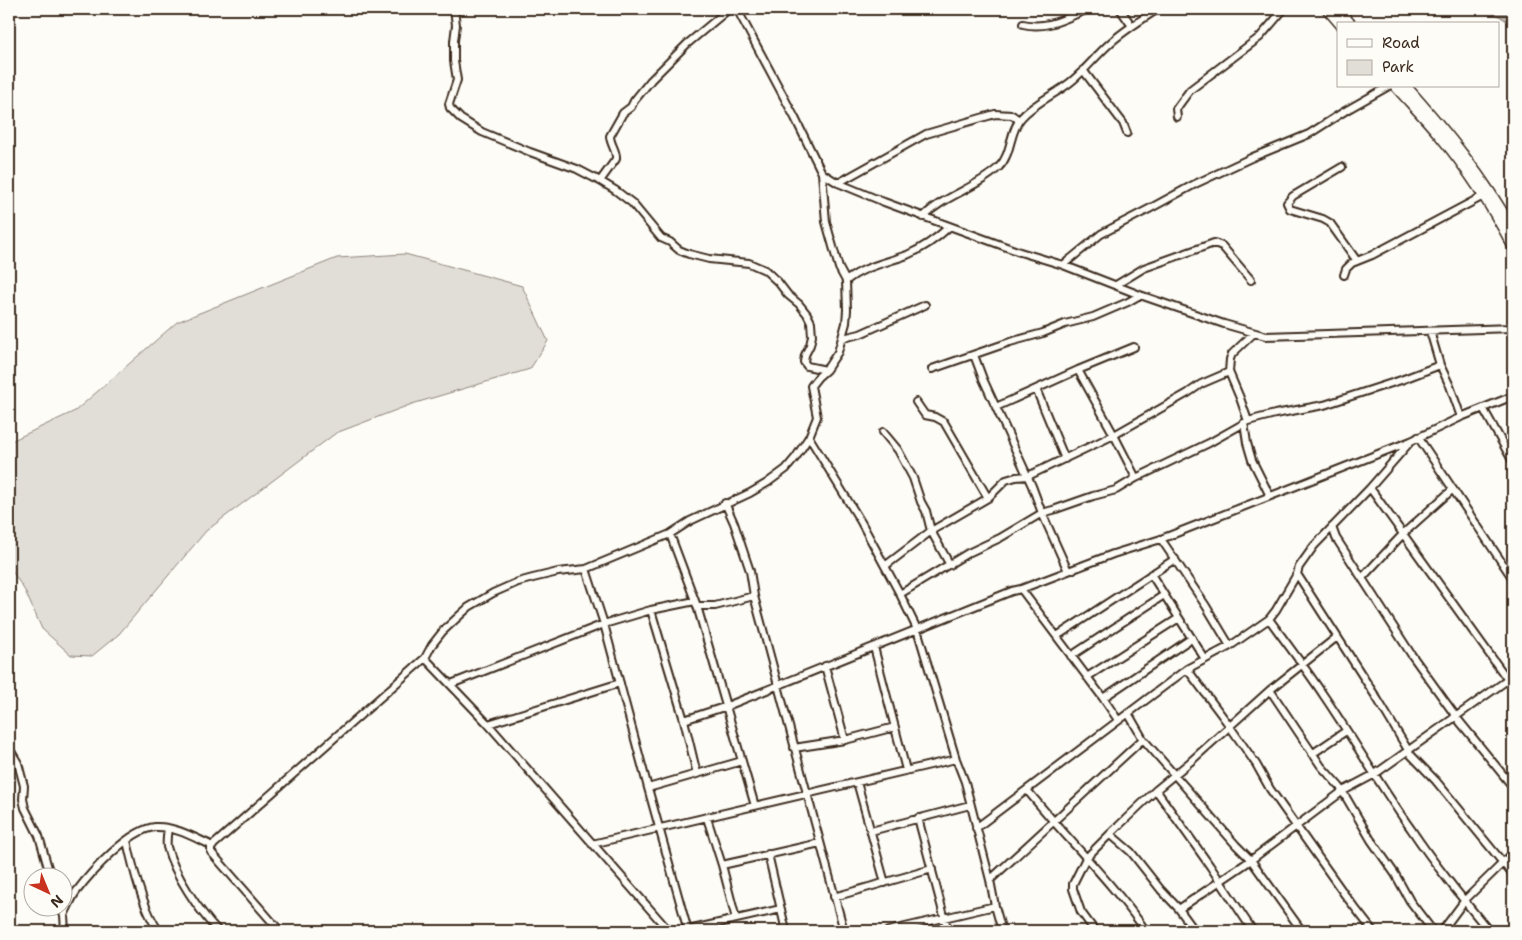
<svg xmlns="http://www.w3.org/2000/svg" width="1522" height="940" font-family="'Shantell Sans',sans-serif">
	<rect width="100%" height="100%" fill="#fdfcf7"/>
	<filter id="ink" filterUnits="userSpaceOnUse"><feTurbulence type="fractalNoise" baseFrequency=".02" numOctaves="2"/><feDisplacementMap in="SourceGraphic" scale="10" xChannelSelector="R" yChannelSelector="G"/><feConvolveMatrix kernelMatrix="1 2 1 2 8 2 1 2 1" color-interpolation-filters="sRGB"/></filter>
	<g filter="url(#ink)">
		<path fill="#e1ded7" stroke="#8e847a" d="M405 254 522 286 548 341 530 369 412 404 336 433 206 531 119 634 92 656 71 655 42 629 25 591 9 566V442L75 411 177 322 337 258Z"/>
		<path fill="#bbb4ad" stroke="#887d74" d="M1488 9H1513V25Z"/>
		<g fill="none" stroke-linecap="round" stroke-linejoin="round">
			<g stroke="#3b2a1e" stroke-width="10">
				<path id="minor" d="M454 9 456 25 454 41V61L457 80 449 104 450 108 461 119 482 132 530 152 577 169 600 181 615 190 632 203 661 238 670 242 679 250 689 254 709 259 749 263 765 270 778 282 788 295 799 304 807 314 811 322 812 336 810 345 805 355 804 362 807 366 826 370
					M737 9 795 118 822 173 838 183 884 202 1020 252 1063 265 1140 295 1224 324 1266 336 1513 328
					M1120 9 1132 26
					M1023 24C1047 30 1066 18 1088 9
					M1083 70 1123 123 1127 133
					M1177 117 1176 109 1190 90 1260 37 1284 9
					M1342 167 1293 196 1287 203 1290 209 1323 219 1330 223 1357 261
					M600 181 616 159C617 151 610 144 610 136L623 113 631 107 634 101 651 80 687 44 729 9
					M838 183 926 134 995 114 1012 115 1019 120
					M923 217C945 195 977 188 999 167 1012 154 1009 132 1021 118 1035 102 1057 94 1073 80 1086 69 1096 56 1108 45 1123 31 1141 20 1158 9
					M1063 265 1101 234 1120 224 1149 209 1195 184 1253 157 1309 134 1345 111 1389 86
					M1344 275 1346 269 1352 263 1372 255 1487 194
					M846 281C864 266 886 263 907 255 924 248 936 239 949 227
					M1116 285 1144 268 1214 243 1222 246 1251 280
					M1430 331 1440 365 1450 386 1461 417
					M843 338 860 334 925 305
					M974 355 983 379 1032 486 1042 513 1068 571
					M932 369 1010 342 1043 333 1065 324 1093 317 1128 302 1140 295
					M1078 370 1114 435 1136 478
					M1036 389 1065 459
					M916 402 925 415 935 417 944 422 988 498
					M996 407 1078 370 1134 347
					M1483 408 1513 462
					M1248 421 1240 398 1229 372 1230 359 1232 354 1254 333
					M1244 423 1247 443 1252 460 1270 496
					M883 432 898 450 913 478 921 502 926 511 931 531 950 565
					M809 437 861 522 900 594 917 629 956 759 965 782 990 880 995 906 1002 931
					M1418 437 1513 579
					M1370 488 1513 687
					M725 503 734 523 750 571 754 596 844 931
					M1332 527 1336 538 1411 654 1460 722 1513 787
					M670 534 697 606 755 806
					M1161 539 1206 606 1230 646
					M885 566 931 531 988 498 1006 480 1016 477 1028 476 1114 435 1188 393 1201 384 1229 372
					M586 569 604 624 648 788 688 931
					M1151 574 1205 659
					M1297 574 1378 700 1411 755 1436 781 1513 875
					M1362 578 1404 533 1453 489
					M1021 589 1113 554 1161 539 1411 441 1461 417 1513 396
					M900 594 968 553 1000 538 1042 513 1053 510 1093 496 1116 490 1136 478 1209 443 1248 421 1275 414 1324 405 1401 380 1440 365
					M697 606H715L754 596
					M651 610 684 720 697 774
					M1269 619C1287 644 1307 670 1324 696 1354 740 1380 786 1411 829 1435 865 1462 898 1489 931
					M1057 636 1175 559
					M874 647 906 770
					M1071 656 1164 595
					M425 658 488 724 669 931
					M825 666 845 740
					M1187 669 1226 721 1256 764 1270 789 1345 895 1373 931
					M1087 677 1179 618
					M451 684 604 624 651 610 695 601
					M1270 690 1321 766 1340 787 1371 840 1395 874 1410 901 1433 931
					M1103 698 1192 638
					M1128 713 1143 739 1236 845 1251 860 1302 931
					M684 720 727 706 1012 591 1021 589 1103 698 1118 720
					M488 724 620 683
					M9 748 18 763 24 786 23 799 25 808 39 836 51 878
					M794 748 845 740 895 727
					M1312 754 1346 731
					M857 782 885 883
					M648 788 742 761
					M1027 790C1066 838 1111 881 1146 931
					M707 818 722 865 736 919
					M918 818 948 931
					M168 828C167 835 166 841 167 847 174 874 199 911 218 931
					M976 828 1187 669 1230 646 1269 619 1276 610 1297 574 1299 567 1314 546 1370 488 1411 441
					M871 831 970 805
					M1110 834 1156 790
					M127 841C133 868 143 910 159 931
					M592 844 956 759
					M768 854 786 931
					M722 865 820 843
					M990 880 1143 739
					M834 897 932 869
					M61 908 64 915 65 931
					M1179 909 1251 860 1343 791 1375 774 1513 676
					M64 915C68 908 71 899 76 892 91 872 130 829 155 827 175 826 195 838 213 846
					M688 930 781 909
					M280 931 211 852V847L425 658 432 645 443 631 458 617 469 607 493 593 518 582 533 578 558 572 586 569 670 534 690 521 750 493 767 483 786 469 796 457 809 437 817 417 811 386 818 377 826 370 838 352 846 323 847 310 846 281 839 268 826 222 822 173
					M888 931 995 906
					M1095 931 1081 912 1073 889V884L1086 858 1110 834 1131 852 1161 890 1179 909 1195 931
					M1253 931 1210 866 1156 790 1190 762 1270 690 1337 637
					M1442 931 1465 900 1513 853"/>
			</g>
			<g stroke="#3b2a1e" stroke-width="11">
				<path id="tertiary" d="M1509 931 1513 927"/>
			</g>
			<g stroke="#3b2a1e" stroke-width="12">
				<path id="secondary" d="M1327 9 1340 24
					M1338 9 1351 24
					M1395 86C1409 102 1425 118 1439 135 1468 170 1492 207 1513 247
					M1406 86C1446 131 1484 177 1513 230"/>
			</g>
			<use href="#minor" stroke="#fdfcf7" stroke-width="6"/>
			<use href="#tertiary" stroke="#fdfcf7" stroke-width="8"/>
			<use href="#secondary" stroke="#fdfcf7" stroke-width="9"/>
		</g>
	</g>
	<rect width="1522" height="940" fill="none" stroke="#fdfcf7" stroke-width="30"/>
	<rect x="15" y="15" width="1492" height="910" fill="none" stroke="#3b2a1e" stroke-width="2" filter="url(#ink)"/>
	<rect x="1337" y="22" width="162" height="65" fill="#fdfcf7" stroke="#afa8a0"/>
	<rect x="1347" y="39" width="25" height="8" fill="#fdfcf7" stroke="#afa8a0"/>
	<text x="1382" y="48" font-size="15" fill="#3b2a1e">Road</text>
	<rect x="1347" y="60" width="25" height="15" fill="#e1ded7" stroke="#afa8a0"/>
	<text x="1382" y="72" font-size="15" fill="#3b2a1e">Park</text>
	<g transform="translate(48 892) rotate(136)"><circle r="24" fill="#fdfcf7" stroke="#afa8a0"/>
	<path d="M0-4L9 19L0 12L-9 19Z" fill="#c8321e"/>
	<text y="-8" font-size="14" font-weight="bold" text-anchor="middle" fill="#3b2a1e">N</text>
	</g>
</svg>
